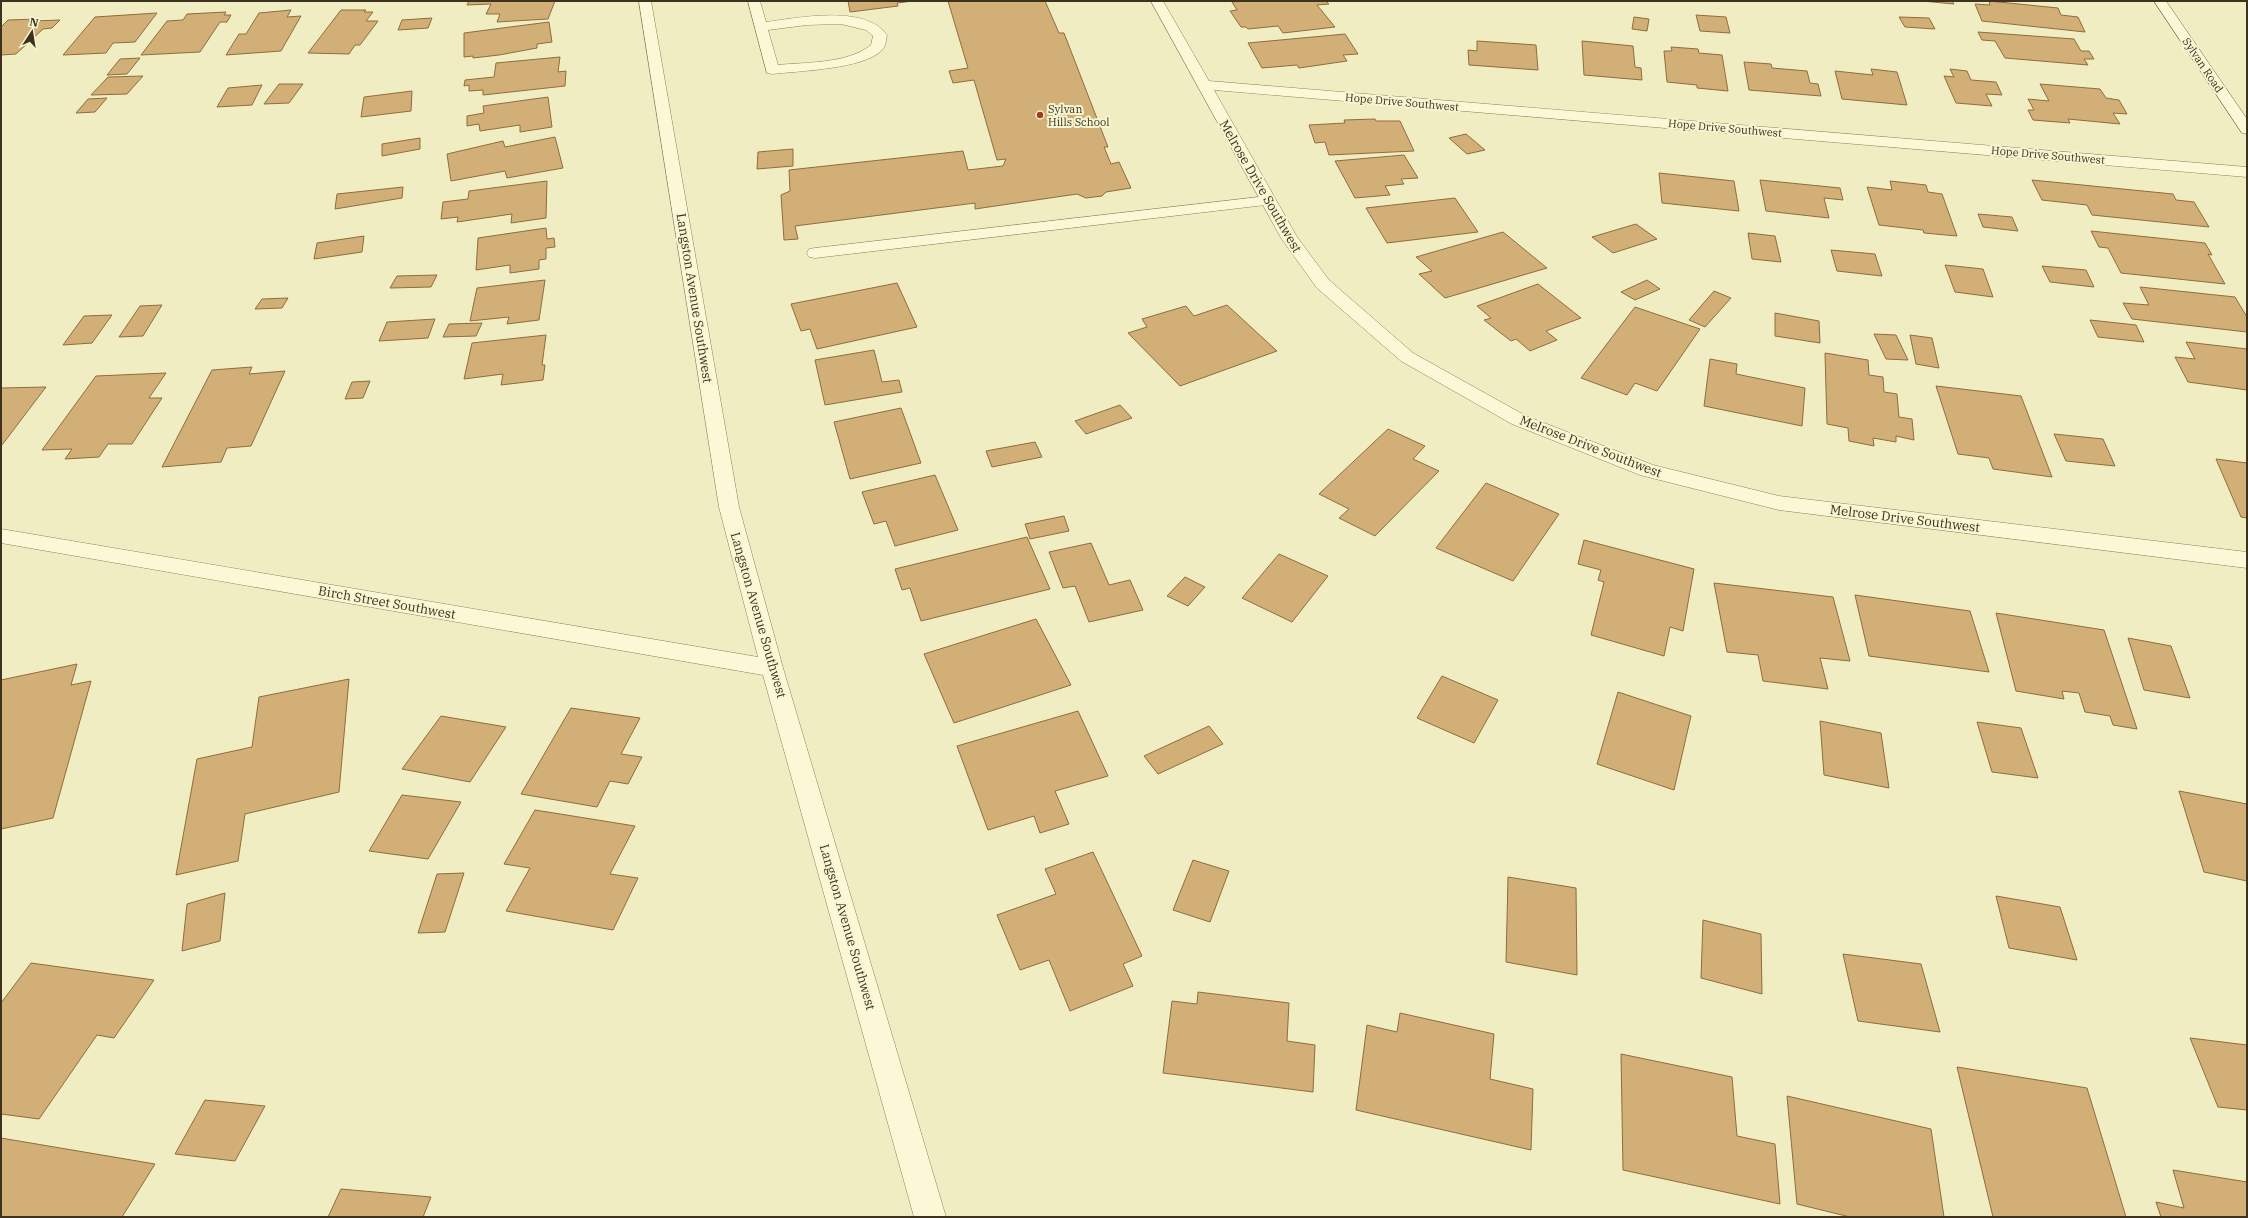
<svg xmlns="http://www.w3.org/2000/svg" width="2248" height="1218" font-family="'IBM Plex Serif',serif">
	<rect width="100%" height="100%" fill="#f1edc3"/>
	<path fill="#d2af76" stroke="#8e6d3c" d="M469 1H555L548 19 497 22 500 14H486L491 4 467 5Z
		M848 1H913L897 3 898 6 850 12Z
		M948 1H1045L1059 33H1064L1108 147H1104L1111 164 1119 162 1131 188 1106 192 1102 196 1086 198 1077 194 975 209V203L795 226 798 239 784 240 781 195 790 191 789 170 963 151 968 170 1003 166 1006 159 997 160 974 80 953 83 949 71 968 68Z
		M1242 1H1326L1329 4 1317 5 1335 27 1283 33 1278 26 1248 29 1246 27H1241L1230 11 1237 10 1232 2Z
		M1922 1H1952L1954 4Z
		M1989 1 2058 8 2061 15 2078 17 2085 32 1982 21 1975 4 1990 5Z
		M291 10 287 17 301 16 281 51 226 55 239 34H246L259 13Z
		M341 10H366L364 12H373L366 21H378L360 45H355L349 54 308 53Z
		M226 12 224 15H231L227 22H220L200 52 141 55 167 21 183 20 187 14Z
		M157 13 135 42 113 43 106 53 63 55 95 17Z
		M1696 15 1726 17 1730 33 1700 31Z
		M1634 17 1649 19 1647 31 1632 29Z
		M1899 17 1929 18 1935 29 1905 27Z
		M432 18 428 28 398 30 402 20Z
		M37 19 34 21 60 20 52 28 43 29 16 54 1 55V27L8 20Z
		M549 22 552 42 537 44V48L499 55 473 58V56L464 57V33Z
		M1978 32 2074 39 2081 51H2089L2094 59H2084L2088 65 2005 58 1995 41 1982 40Z
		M1345 34 1358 54 1343 55 1347 61 1299 68 1297 65 1262 68 1248 43Z
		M1477 41 1536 45 1538 70 1469 65 1468 50 1477 51Z
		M1582 41 1633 46 1635 67 1641 68 1642 80 1584 75Z
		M1671 47 1698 49 1699 53 1722 55 1728 91 1697 88V85L1667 82 1664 51H1672Z
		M560 57 558 72 566 71 565 86 483 95V90L469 91V85L464 86 465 80 494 77 496 63Z
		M140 58 127 74 107 75 120 59Z
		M1744 62 1771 64 1772 68 1807 71 1810 83 1818 84 1821 96 1749 90Z
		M1871 69 1897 72 1907 105 1842 99 1835 71 1873 75Z
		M1950 69 1967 71 1971 80 1996 82 2002 95 1986 94 1992 106 1956 103 1944 76 1954 77Z
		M143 76 127 94 91 95 108 77Z
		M279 84H303L289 103 264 104Z
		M2040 84 2100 89 2106 98 2119 100 2127 114 2113 113 2120 124 2068 119 2070 123 2033 120 2028 110H2034L2028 99 2049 101Z
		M262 85 252 105 217 107 228 88Z
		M412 91 411 111 361 117 364 97Z
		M548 97 552 127 520 132V125L480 131 479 124 467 126V116L484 113 483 106Z
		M107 98 95 112 76 113 88 99Z
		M1375 119 1376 121H1400L1414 151 1329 155 1325 142 1315 143 1309 125 1345 123 1344 120Z
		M1466 134 1485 150 1467 154 1449 138Z
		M555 137 563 168 507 178 505 171 451 181 447 154 503 141 505 147Z
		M420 138V149L382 156V144Z
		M793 149V166L757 169 758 152Z
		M1404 155 1418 178 1401 179 1404 184 1385 186 1390 195 1355 198 1335 161Z
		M1659 173 1734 181 1739 211 1662 203Z
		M1760 180 1840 188 1843 200 1824 198 1829 218 1766 211Z
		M2032 180 2173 194 2176 200 2194 202 2209 227 2092 215 2087 205 2042 200Z
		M547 181 546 218 511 223 512 214 457 222 458 217 441 219 443 202 468 199 469 191Z
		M1890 181 1926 185 1928 192 1942 194 1957 236 1924 233 1923 230 1879 225 1867 187 1892 190Z
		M403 187 402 198 335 209 337 194Z
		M1455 198 1478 232 1387 243 1366 208Z
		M1978 214 2012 217 2018 231 1983 227Z
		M1636 224 1657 239 1613 253 1592 237Z
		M546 228 547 239 554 238 555 247 546 248V259L539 260V269L510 273V265L476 270 478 238Z
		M2091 231 2205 243 2212 255 2208 254 2225 284 2121 273 2108 248 2099 247Z
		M1503 232 1547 268 1445 298 1419 274 1432 271 1416 257Z
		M1748 233 1775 236 1781 262 1752 259Z
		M364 236 362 252 314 259 317 243Z
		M1831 250 1875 254 1882 276 1837 271Z
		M1945 265 1983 269 1993 297 1955 292Z
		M2042 266 2086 270 2094 287 2050 282Z
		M437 275 431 287 390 288 397 276Z
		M545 280 539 320 507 324 509 317 470 321 477 288Z
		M1647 280 1660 289 1635 300 1621 292Z
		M897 283 917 327 817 349 810 329 801 331 791 304Z
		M1538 284 1581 318 1546 331 1557 340 1530 351 1516 339 1511 341 1484 320 1491 318 1477 306Z
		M2140 287 2235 297 2247 317V332L2132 319 2123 303 2149 305Z
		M1714 291 1731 298 1705 327 1689 320Z
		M288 298 282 308 255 309 262 299Z
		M162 305 143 336 119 337 140 306Z
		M1227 305 1277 351 1180 386 1128 333 1147 327 1142 319 1186 306 1194 316Z
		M1635 307 1700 329 1657 391 1635 383 1627 395 1581 378Z
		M1775 313 1819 321 1820 343 1775 336Z
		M112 315 92 343 63 345 84 316Z
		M435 319 428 338 379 341 387 322Z
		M2090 320 2136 325 2144 342 2098 337Z
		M482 323 476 336 443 337 449 324Z
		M1874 334 1896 335 1908 360 1886 359Z
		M546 335 542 365H545L543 380 501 385 503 374 464 379 472 343Z
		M1910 335 1932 338 1939 368 1916 364Z
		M2186 342 2247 349V390L2188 382 2175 357 2195 359Z
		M874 350 882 382 899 380 902 392 825 405 815 360Z
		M1825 353 1868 360 1869 375 1883 377 1884 392 1897 394 1899 417 1912 419 1914 440 1896 436V442L1873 438 1874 446 1849 441 1848 428 1827 424Z
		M1710 359 1737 364 1736 374 1805 388 1802 426 1704 406Z
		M252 367 249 374 285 371 251 446 227 448 221 462 162 467 212 370Z
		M166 373 149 398H162L132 444H108L99 457 65 459 72 449 42 450 96 376Z
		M370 381 363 398 345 399 352 382Z
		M1936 386 2021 396 2052 477 1993 469 1989 458 1958 454Z
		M46 387 2 445H1V388Z
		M1120 405 1132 418 1086 434 1075 421Z
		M901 408 921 463 850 479 834 422Z
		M1388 429 1425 446 1413 459 1439 471 1375 536 1339 518 1349 509 1319 494Z
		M2054 434 2103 439 2115 466 2066 461Z
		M1035 442 1042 457 992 467 986 451Z
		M2216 459 2247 463V518L2241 517Z
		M935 475 958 530 895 546 886 521 874 524 862 492Z
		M1486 483 1559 514 1513 581 1436 548Z
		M1064 516 1069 531 1030 539 1025 524Z
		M1027 537 1050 589 921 621 910 588 902 590 895 569Z
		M1584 540 1694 569 1683 631 1670 627 1664 656 1591 635 1604 582 1598 580 1601 570 1578 564Z
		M1091 543 1109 585 1130 580 1143 610 1089 622 1075 586 1063 588 1049 552Z
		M1279 554 1328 576 1292 622 1242 598Z
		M1185 577 1205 587 1188 606 1167 596Z
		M1714 583 1833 597 1850 661 1820 658 1828 689 1763 681 1758 655 1727 652Z
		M1855 595 1970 611 1989 672 1869 656Z
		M1996 613 2104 630 2137 729 2113 725 2110 716 2085 712 2079 693 2062 691 2064 699 2016 691Z
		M1036 619 1071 685 954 723 924 654Z
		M2128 638 2171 646 2190 698 2144 690Z
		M77 664 71 685 91 681 53 818 1 829V680Z
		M1442 676 1498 700 1474 743 1417 718Z
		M349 679 339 792 245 814 238 861 176 875 197 759 252 747 259 697Z
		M1618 692 1691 716 1674 790 1597 764Z
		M571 708 640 718 621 754 642 757 628 784 610 781 597 807 521 794Z
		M1078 711 1108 776 1055 791 1069 824 1040 833 1034 816 988 830 957 746Z
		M441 716 506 727 470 782 402 769Z
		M1820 721 1881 733 1889 788 1824 775Z
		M1977 722 2021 728 2038 778 1992 772Z
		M1209 726 1223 744 1158 774 1144 756Z
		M2179 791 2247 804V881L2204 872Z
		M402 795 461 802 428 859 369 851Z
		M535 810 635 826 610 874 638 878 613 930 506 911 530 868 504 864Z
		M1093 852 1142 956 1123 964 1133 986 1070 1011 1049 960 1020 970 997 915 1056 894 1045 869Z
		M1193 860 1229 871 1210 922 1173 910Z
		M464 873 445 932 418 933 437 874Z
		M1508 877 1576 888 1577 975 1506 962Z
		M225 893 220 941 182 951 187 904Z
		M1996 896 2060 907 2077 960 2009 948Z
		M1703 920 1761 934 1762 994 1701 978Z
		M1843 954 1921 964 1940 1032 1858 1021Z
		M31 963 154 980 114 1038 97 1035 39 1119 1 1114V1003Z
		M1198 992 1289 1003 1287 1041 1315 1045 1313 1092 1163 1073 1172 1001 1197 1004Z
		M1400 1013 1494 1034 1490 1079 1533 1089 1531 1150 1356 1110 1367 1025 1397 1032Z
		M2190 1038 2247 1045V1110L2218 1107Z
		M1621 1054 1732 1077 1737 1136 1775 1144 1780 1204 1623 1170Z
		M1957 1067 2087 1088 2126 1217H1993Z
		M1787 1096 1931 1129 1944 1217H1850L1797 1204Z
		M205 1100 265 1106 235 1161 175 1154Z
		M1 1138 155 1164 122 1217H1Z
		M2173 1170 2247 1182V1217H2161L2156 1202 2184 1208Z
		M341 1189 431 1197 423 1217H328Z"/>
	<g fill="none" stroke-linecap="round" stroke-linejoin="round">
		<g stroke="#8d7f58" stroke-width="1">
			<path id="service" d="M748 1H760L766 22C798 18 865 4 887 35 886 40 886 46 882 50 865 69 798 71 772 74L767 73ZM841 24 866 30 873 36 871 45C847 64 807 62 778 65L768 30 807 25Z
				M1268 196 1274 198 1276 201 1274 204 815 258 809 257 807 253 809 249 815 248Z"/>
		</g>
		<g stroke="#8d7f58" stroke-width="1">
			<path id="minor" d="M639 1H651L739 507 783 668 946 1217H914L763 675 1 543V529L758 657 719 507Z
				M1151 1H1163L1209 81 2247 167V177L1214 90 1297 237 1329 280 1413 353 1526 416 1653 465 1779 496 2247 552V568L1779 510 1640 475 1512 424 1401 361 1317 288 1281 238Z"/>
		</g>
		<g stroke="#6f603b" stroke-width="1">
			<path id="secondary" d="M2154 1H2166L2247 119V134L2242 133Z"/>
		</g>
		<use href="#service" fill="#fbf8d7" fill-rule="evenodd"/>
		<use href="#minor" fill="#fbf8d7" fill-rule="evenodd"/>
		<use href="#secondary" fill="#fbf8d7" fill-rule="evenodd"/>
	</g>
	<circle fill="#a13c24" stroke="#f8f5d3" stroke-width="1.5" cx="1040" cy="115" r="4"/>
	<g text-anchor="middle" stroke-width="4" stroke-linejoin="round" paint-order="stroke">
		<g font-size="11" fill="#3c321d" stroke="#f8f5d3">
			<text transform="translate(2203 65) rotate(56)" y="4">Sylvan Road</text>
			<text transform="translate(1402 102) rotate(5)" y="4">Hope Drive Southwest</text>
			<text transform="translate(1725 128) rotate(5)" y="4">Hope Drive Southwest</text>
			<text transform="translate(2048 155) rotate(5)" y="4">Hope Drive Southwest</text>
		</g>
		<g font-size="11" fill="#3c321d" stroke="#f8f5d3" text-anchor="start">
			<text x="1048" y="113">Sylvan<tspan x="1048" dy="13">Hills School</tspan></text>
		</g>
		<g font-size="13" fill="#3c321d" stroke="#f8f5d3">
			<text transform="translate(1261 186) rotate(60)" y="5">Melrose Drive Southwest</text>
			<text transform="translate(695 298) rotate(81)" y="5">Langston Avenue Southwest</text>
			<text transform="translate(1591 446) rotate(21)" y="5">Melrose Drive Southwest</text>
			<text transform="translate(1905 518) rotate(7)" y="5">Melrose Drive Southwest</text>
			<text transform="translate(387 602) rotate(10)" y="5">Birch Street Southwest</text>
			<text transform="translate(759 615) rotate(74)" y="5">Langston Avenue Southwest</text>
			<text transform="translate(848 927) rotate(74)" y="5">Langston Avenue Southwest</text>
		</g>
	</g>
	<rect width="2248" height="1218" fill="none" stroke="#3c321d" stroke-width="4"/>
	<g transform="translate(32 32) rotate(12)" stroke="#f8f5d3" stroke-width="3" paint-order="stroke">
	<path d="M0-3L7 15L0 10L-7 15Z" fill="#3c321d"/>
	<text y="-6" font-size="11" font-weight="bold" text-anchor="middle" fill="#3c321d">N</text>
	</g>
</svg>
